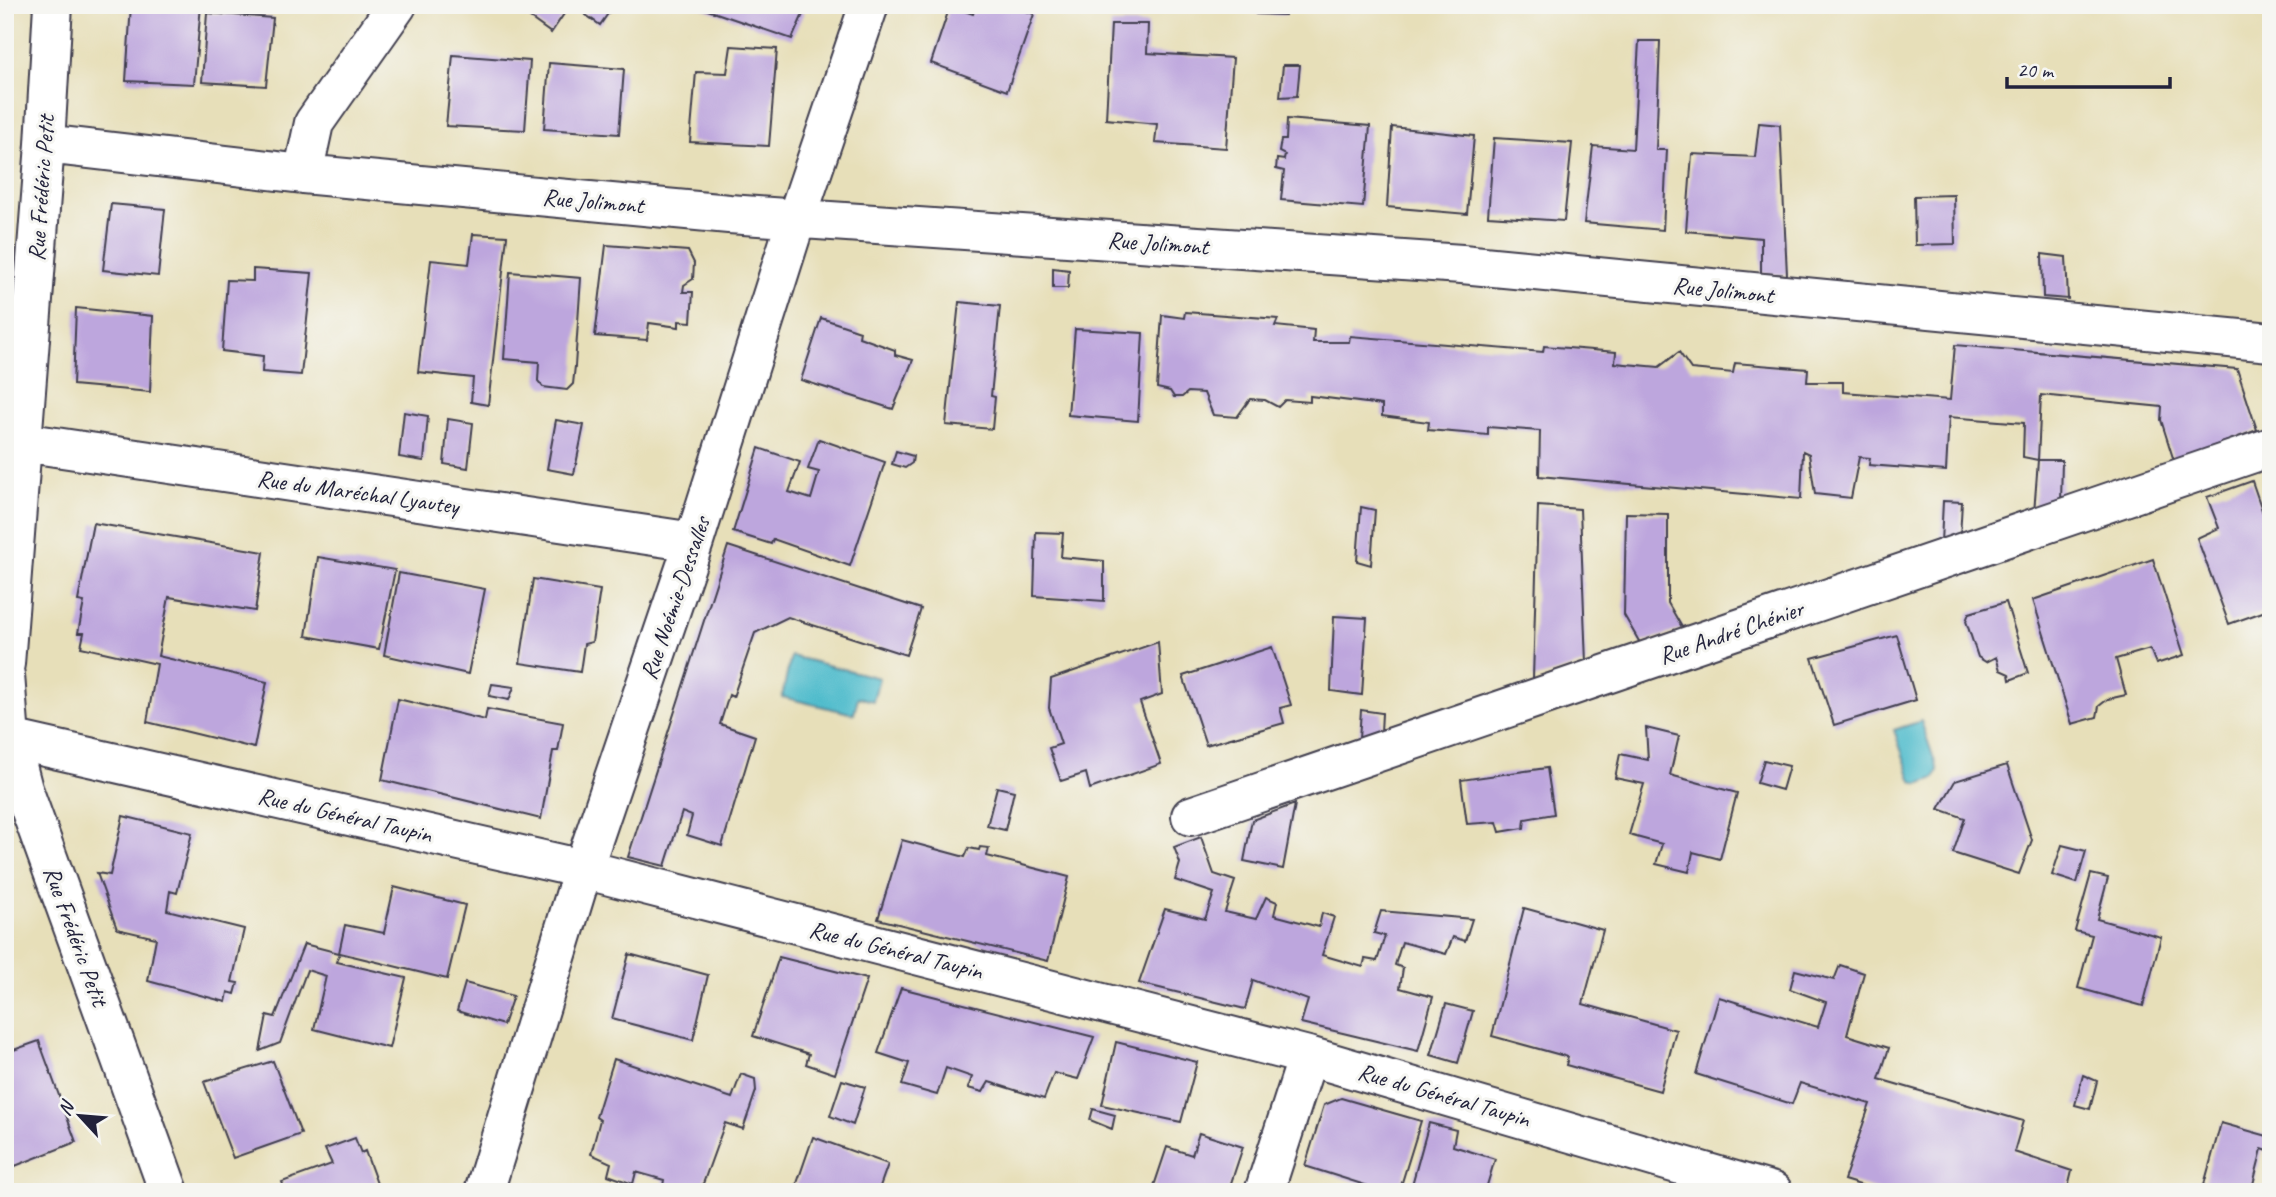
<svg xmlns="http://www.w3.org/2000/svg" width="2276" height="1197" font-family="Caveat,sans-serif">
	<rect width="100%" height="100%" fill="#f6f6f2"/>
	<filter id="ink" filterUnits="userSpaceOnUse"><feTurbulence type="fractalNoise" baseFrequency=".0143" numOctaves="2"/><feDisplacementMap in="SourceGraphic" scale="14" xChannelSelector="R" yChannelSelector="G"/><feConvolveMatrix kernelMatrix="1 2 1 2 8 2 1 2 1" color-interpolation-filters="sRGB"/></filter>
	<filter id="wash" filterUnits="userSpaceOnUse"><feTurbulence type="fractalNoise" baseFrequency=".00686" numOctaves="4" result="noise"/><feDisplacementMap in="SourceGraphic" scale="28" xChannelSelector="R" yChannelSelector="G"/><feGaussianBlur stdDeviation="1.57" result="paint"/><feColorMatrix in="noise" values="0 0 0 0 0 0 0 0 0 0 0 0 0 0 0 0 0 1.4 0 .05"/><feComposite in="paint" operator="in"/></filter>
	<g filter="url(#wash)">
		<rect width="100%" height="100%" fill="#e7dfb9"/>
		<path fill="#50bccc" stroke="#396f84" stroke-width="2" d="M791 656 879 678 873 701 858 697 854 714 782 697Z
			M1921 721 1938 771 1935 778 1919 784 1912 781 1894 730Z"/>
		<g id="blocks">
			<path fill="#bda6dd" d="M131 5H201L194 84 126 81Z
				M512 5H570L551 33Z
				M572 5H614L600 25Z
				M693 5H785L804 12 792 39Z
				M976 5H1008L1034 14 1007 91 931 63 950 6 973 14Z
				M1256 5H1286L1285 15 1256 14Z
				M207 13 273 18 266 86 202 82Z
				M1111 24H1148L1147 53 1233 58 1226 148 1155 143 1157 124 1106 119Z
				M1639 41H1660L1656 150H1667L1663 230 1584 223 1593 146 1633 149Z
				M731 46 777 49 769 146 690 142 696 72 727 73Z
				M453 55 530 61 525 130 446 126Z
				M549 63 624 69 619 134 544 129Z
				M1283 65H1300L1297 96 1280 97Z
				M1287 119 1370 126 1363 207 1281 200 1284 171 1276 169 1277 159 1284 160 1285 155 1279 152 1281 140H1286Z
				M1759 123 1780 125 1787 275 1761 273V238L1686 231 1692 154 1755 157Z
				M1392 127 1474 136 1467 214 1387 207Z
				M1494 138 1572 143 1564 221 1488 216Z
				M1954 195 1955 244 1915 245 1914 196Z
				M111 204 165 209 158 276 103 270Z
				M473 234 507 236 488 405 471 402 473 378 418 372 431 260 469 264Z
				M606 245 688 251 694 263 693 279 684 285 683 292H693L691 322 679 321V327L649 323 647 340 595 336Z
				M2042 254 2066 257 2068 299 2043 297Z
				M1053 268 1069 270 1068 288H1053Z
				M253 269 312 273 301 375 262 372 263 356 222 351 227 280 253 281Z
				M510 272 581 278 575 366 573 384 567 390 543 387 538 381 539 362 504 359Z
				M959 302 1000 306 991 396 995 397 992 429 946 425Z
				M76 308 153 316 150 392 73 385Z
				M1185 312 1278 319 1275 326 1314 330 1313 342H1349L1350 336 1543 352 1544 346 1616 352 1615 363 1659 367 1679 352 1691 369 1733 373 1735 363 1808 369 1807 382H1843V392L1950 400 1955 345 2237 369 2257 430 2174 461 2161 420 2162 407 2041 395 2038 460 2023 457 2024 423 1949 417 1946 471 1869 465 1870 458 1859 457 1851 498 1815 494 1809 454 1803 451 1801 499 1539 476 1540 431 1488 427V435L1428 430 1429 422 1382 416V405L1310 396V402L1285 400 1278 407 1265 400 1250 399 1237 417 1213 415 1204 393 1188 392 1182 397H1174L1170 391 1157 388 1162 315 1184 318Z
				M821 318 860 331 859 337 895 350V355L913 360 893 409 801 380Z
				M1075 329 1143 333 1138 421 1068 415Z
				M404 412 428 416 424 461 399 457Z
				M448 419 473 423 468 468 444 464Z
				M556 420 584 425 574 474 547 469Z
				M819 439 885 462 850 566 773 539 771 544 733 532 759 448 800 462 789 492 811 499 819 472 808 469Z
				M896 451 913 456 912 463 905 468 892 464Z
				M2038 460H2062L2061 503 2034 513Z
				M2252 481 2263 513 2271 510V609L2229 624 2197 538 2219 528 2207 497Z
				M1943 501 1962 502 1960 537 1941 543Z
				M1538 506 1580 509 1586 663 1533 679Z
				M1361 507 1375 510 1371 565 1357 561Z
				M1626 513 1668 514V603L1683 629 1640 643 1624 615Z
				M93 523 264 552 255 611 169 597 158 656 267 682 254 748 147 722 157 664 81 647 84 633H78L84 602 78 601Z
				M1036 532 1063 533 1061 557 1104 561V601L1034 596Z
				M728 546 921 609 906 655 788 617 755 633 733 697 729 695 720 724 755 736 722 846 687 835 692 816 682 812 665 866 628 857Z
				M318 557 395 570 379 649 306 636Z
				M2153 559 2184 655 2156 664 2150 649 2116 659 2126 695 2108 699 2099 706 2097 717 2072 724 2033 600Z
				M399 573 485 589 468 674 384 655Z
				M533 579 600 590 592 642 584 644 580 672 520 663Z
				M2006 602 2028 673 2010 680 2009 674 2000 670 1996 657 1986 662 1978 657 1966 621 1969 613Z
				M1334 616 1367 618 1362 695 1331 691Z
				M1897 635 1916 700 1834 725 1812 658Z
				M1158 642 1162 694 1140 702 1161 764 1090 789 1086 773 1061 781 1049 748 1061 744 1049 708 1051 679Z
				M1272 647 1291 705 1280 708 1284 723 1206 745 1183 676Z
				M492 684 514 687 509 700 489 696Z
				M398 699 485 720 487 709 563 723 558 751H553L541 819 382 780Z
				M1361 710 1382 713 1381 732 1359 739Z
				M1646 728 1679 736 1670 775 1737 793 1720 859 1693 852 1689 872 1656 864 1662 844 1629 835 1644 784 1615 778 1620 754 1648 760Z
				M1764 760 1789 766 1782 790 1757 783Z
				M2007 765 2032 840 2019 874 1953 853 1965 818 1939 809 1955 781Z
				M1547 768 1554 814 1525 819 1524 828 1500 832 1497 822 1467 824 1461 780Z
				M997 787 1014 791 1005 830 987 826Z
				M1295 804 1283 869 1244 861 1252 820Z
				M123 816 192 833 177 893 170 891 167 910 244 929 232 982 238 983 235 994 228 992 226 1002 148 981 156 938 117 929 97 873 110 875Z
				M1201 837 1214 874 1235 881 1225 912 1256 919 1266 897 1277 902 1274 915 1319 927 1322 913 1334 917 1322 955 1363 967 1365 959 1377 961 1385 936 1374 933 1381 911 1472 919 1465 941 1453 937 1446 954 1402 942 1395 965 1403 968 1400 988 1433 997 1418 1051 1301 1023 1308 1000 1253 980 1245 1009 1139 983 1165 909 1205 919 1214 893 1175 880 1180 863 1174 847Z
				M902 840 965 857 969 848 979 850 980 847 989 848 987 856 1069 877 1048 961 878 919Z
				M2062 845 2086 851 2077 883 2052 875Z
				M2091 874 2108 878 2097 919 2161 937 2143 1006 2078 988 2092 935 2075 931Z
				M394 887 465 905 447 979 340 953 337 962 406 978 389 1048 314 1029 326 976 307 970 280 1043 260 1051 267 1015 275 1017 304 944 339 953 345 925 384 933Z
				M1524 908 1603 930 1583 1004 1676 1030 1660 1091 1566 1065 1568 1057 1492 1036Z
				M629 954 708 975 693 1040 612 1019Z
				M779 957 867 979 835 1074 806 1064 809 1054 753 1036Z
				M1840 965 1864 973 1847 1035 1889 1048 1879 1079 2023 1121 2014 1152 2072 1171 2067 1192H1883L1844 1180 1870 1104 1800 1083 1792 1104 1696 1074 1719 997 1818 1027 1826 1002 1790 989 1795 970 1834 980Z
				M465 983 513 996 503 1025 457 1011Z
				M901 988 1094 1037 1078 1079 1054 1073 1044 1099 989 1082 983 1092 968 1088 972 1077 946 1068 937 1095 902 1085 909 1063 878 1053Z
				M1446 1004 1473 1011 1458 1063 1431 1055Z
				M39 1041 76 1142 5 1170V1053Z
				M1116 1042 1197 1062 1181 1122 1102 1105Z
				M614 1059 732 1098 741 1074 755 1079 756 1091 743 1129 725 1123 700 1192H680L663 1186 664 1180 636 1172 633 1184 608 1175 611 1163 591 1154 600 1120 596 1117Z
				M273 1061 301 1134 233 1158 204 1082Z
				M2083 1075 2097 1081 2090 1109 2075 1105Z
				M842 1080 865 1087 853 1125 830 1116Z
				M1341 1098 1421 1121 1399 1192H1387L1305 1166 1324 1105Z
				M1093 1109 1115 1115 1112 1129 1090 1120Z
				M1429 1123 1456 1130 1453 1146 1495 1159 1485 1192H1410Z
				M2221 1123 2271 1137V1152L2262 1149 2251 1192H2202Z
				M1199 1133 1243 1147 1228 1192H1152L1167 1147 1192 1155Z
				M813 1137 888 1164 878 1192H794Z
				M355 1138 361 1153 365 1151 380 1192H286L282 1182 332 1164 325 1149Z"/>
		</g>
	</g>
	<g filter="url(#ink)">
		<use href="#blocks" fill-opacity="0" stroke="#403e4e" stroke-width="2"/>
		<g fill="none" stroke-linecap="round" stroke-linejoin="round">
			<g stroke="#403e4e" stroke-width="42">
				<path id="minor" d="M45 144 303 174 729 214 1462 264 2271 342
					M303 174 314 123 397 5
					M22 442 694 542
					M5 664 45 144 53 5
					M5 675 10 739 23 789 169 1192
					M10 739 583 869 1308 1056 1773 1192
					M1191 816 2271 447
					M484 1192 583 869 694 542 797 217 869 5
					M1264 1192 1308 1056"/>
			</g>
			<use href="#minor" stroke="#fff" stroke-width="38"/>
		</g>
	</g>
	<g text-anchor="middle" stroke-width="6" stroke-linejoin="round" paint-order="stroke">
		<g font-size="24" fill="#22223b" stroke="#f6f6f2">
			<text transform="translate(41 188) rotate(-86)" y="8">Rue Frédéric Petit</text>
			<text transform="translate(593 201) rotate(5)" y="8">Rue Jolimont</text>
			<text transform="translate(1158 243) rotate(4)" y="8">Rue Jolimont</text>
			<text transform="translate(1723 290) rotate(6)" y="8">Rue Jolimont</text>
			<text transform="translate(358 492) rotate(8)" y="8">Rue du Maréchal Lyautey</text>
			<text transform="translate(675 598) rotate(-71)" y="8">Rue Noémie-Dessalles</text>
			<text transform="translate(1731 632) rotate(-19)" y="8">Rue André Chénier</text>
			<text transform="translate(345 815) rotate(13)" y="8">Rue du Général Taupin</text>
			<text transform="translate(76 936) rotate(70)" y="8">Rue Frédéric Petit</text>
			<text transform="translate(896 950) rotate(14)" y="8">Rue du Général Taupin</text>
			<text transform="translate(1444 1095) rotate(16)" y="8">Rue du Général Taupin</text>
		</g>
	</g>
	<rect width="2276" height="1197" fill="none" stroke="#f6f6f2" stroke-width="28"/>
	<g transform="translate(80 1116) rotate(296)" stroke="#f6f6f2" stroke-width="5" paint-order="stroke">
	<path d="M0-5L12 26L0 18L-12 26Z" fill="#22223b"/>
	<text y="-10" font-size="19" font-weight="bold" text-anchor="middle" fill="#22223b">N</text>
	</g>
	<path d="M2007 77v10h163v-10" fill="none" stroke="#22223b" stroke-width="3.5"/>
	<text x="2017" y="77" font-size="21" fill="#22223b" stroke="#f6f6f2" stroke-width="5" paint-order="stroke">20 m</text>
</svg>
